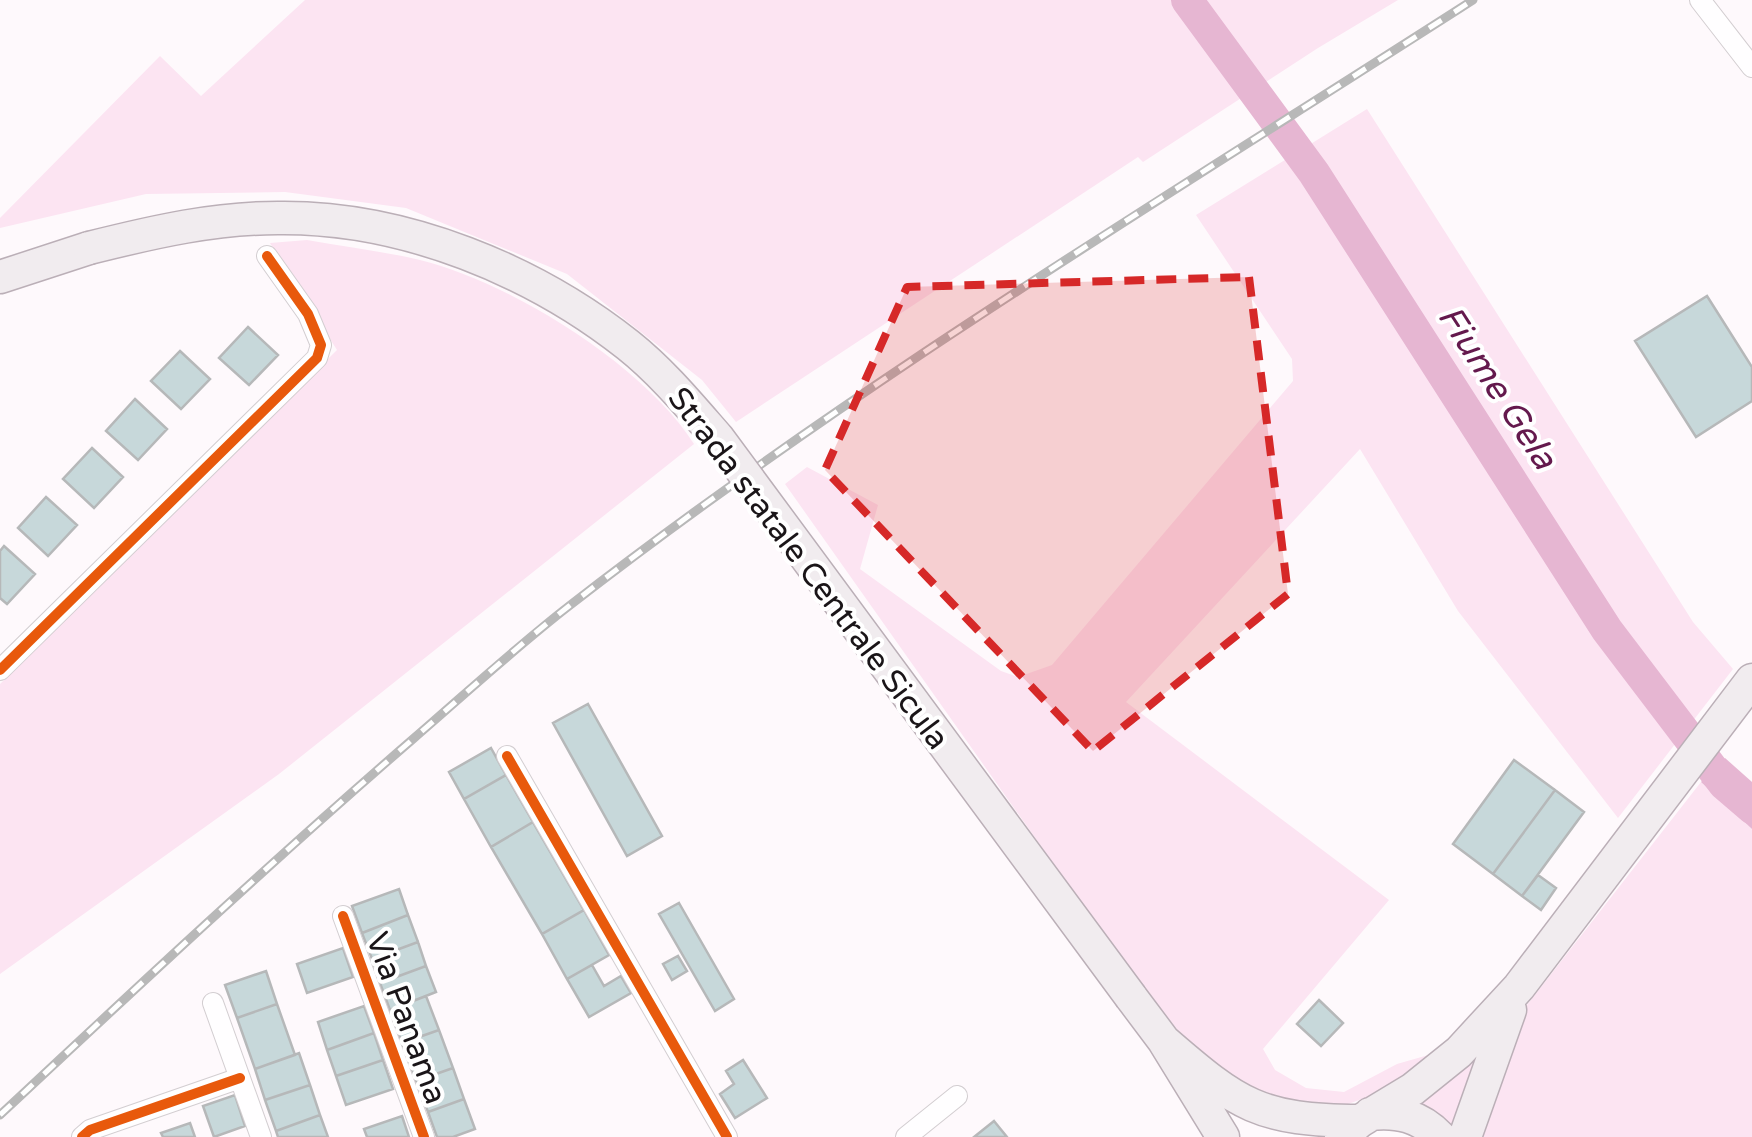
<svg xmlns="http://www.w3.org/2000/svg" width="1752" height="1137" font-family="'Varela Round',sans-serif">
	<rect width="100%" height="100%" fill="#fef9fc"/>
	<path fill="#fce4f2" d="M305 0H1398L1318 48 1143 162 1138 157 736 422 702 380 567 274 406 208 285 192 146 194 0 228V218L160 56 201 96Z
		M1367 109 1693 622 1733 669 1618 818 1458 611 1360 449 1126 702 1389 900 1263 1049 1275 1070 1306 1088 1344 1092 1397 1064 1432 1054 1392 1088 1340 1107 1276 1100 1240 1089 1194 1050 1125 965 785 484 807 467 878 505 860 569 1001 671 1018 677 1052 665 1293 381 1292 359 1196 215Z
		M307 240C344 247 383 251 420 260 510 282 644 365 694 444L279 774 0 974V684L337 350 270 243Z
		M1701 782 1752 829V1137H1483L1486 1113 1523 1010Z
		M1476 1055 1463 1094 1455 1134 1414 1104 1443 1086Z"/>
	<path fill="#e6b6d2" d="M1725 758 1752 782V829L1701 782Z"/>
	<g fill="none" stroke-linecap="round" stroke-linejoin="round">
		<path stroke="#e6b6d2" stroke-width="32" d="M1187 0 1314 173 1607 630 1724 784 1752 808"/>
	</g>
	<path fill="#c7d8da" stroke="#b6b8b9" stroke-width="2.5" d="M1707 296 1752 367V401L1696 437 1635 341Z
		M248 327 278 355 249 385 219 358Z
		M180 351 210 379 181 409 151 381Z
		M135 399 167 429 138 460 106 431Z
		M92 448 123 477 94 508 63 479Z
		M46 497 77 525 48 556 18 528Z
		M4 546 35 574 7 604 0 598V551Z
		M588 704 662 836 627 856 553 723Z
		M491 748 506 775 464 799 449 772Z
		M1514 760 1555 790 1493 874 1453 844Z
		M506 775 533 822 491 847 464 799Z
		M1555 790 1584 812 1522 896 1493 874Z
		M533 822 584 910 542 934 491 847Z
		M1538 875 1556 888 1541 910 1522 896Z
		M399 889 408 915 362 933 352 906Z
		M679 903 734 999 715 1011 659 914Z
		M584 910 609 955 567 979 542 934Z
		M408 915 418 942 372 959 362 933Z
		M418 942 426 966 380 983 372 959Z
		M343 948 353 977 307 993 297 964Z
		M678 956 687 971 672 980 663 964Z
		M592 965 604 986 621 976 631 993 589 1017 567 979Z
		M426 966 436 992 390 1010 380 983Z
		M266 971 277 1004 237 1018 225 985Z
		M426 996 439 1030 402 1043 390 1010Z
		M1319 1000 1343 1023 1321 1046 1297 1024Z
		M277 1004 295 1055 255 1069 237 1018Z
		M364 1006 374 1033 327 1050 318 1022Z
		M439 1030 453 1068 416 1081 402 1043Z
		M374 1033 383 1060 336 1076 327 1050Z
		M299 1053 310 1085 265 1100 255 1069Z
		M383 1060 393 1089 346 1105 336 1076Z
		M743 1060 767 1098 735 1118 720 1094 734 1084 726 1071Z
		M453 1068 464 1099 428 1112 416 1081Z
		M310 1085 320 1115 276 1131 265 1100Z
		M235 1095 245 1126 214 1137 203 1106Z
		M464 1099 475 1129 453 1137H437L428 1112Z
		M320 1115 328 1137H278L276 1131Z
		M402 1116 409 1137H367L364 1129Z
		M994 1121 1007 1137H974Z
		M190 1123 195 1137H163L161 1133Z"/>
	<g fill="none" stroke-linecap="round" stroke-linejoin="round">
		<g stroke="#d3ced1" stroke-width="22">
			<path id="street" d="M1700 0 1752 67
				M0 670 317 358 321 345 308 314 267 256
				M507 756 727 1137
				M343 916 424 1137
				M213 1003 261 1137
				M82 1137 90 1130 240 1078
				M906 1137 957 1096"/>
		</g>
		<g stroke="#bbafb7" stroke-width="35">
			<path id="primary" d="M0 277 89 248
				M1131 997 1164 1041 1223 1137
				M1164 1041C1239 1106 1259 1120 1360 1121
				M1370 1114C1398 1111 1420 1116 1440 1137
				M1341 1137 1360 1121 1413 1089 1459 1052 1519 987 1752 680
				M1465 1137 1510 1010"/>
		</g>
		<use href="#street" stroke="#fffeff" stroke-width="20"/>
		<use href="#primary" stroke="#f1ecef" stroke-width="32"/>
		<g stroke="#b8b8b8" stroke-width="9">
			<path id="rail" d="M0 1115C136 988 272 861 413 739 465 694 515 648 569 606 855 384 1168 196 1473 0"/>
		</g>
		<use href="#rail" stroke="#fff" stroke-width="5" stroke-dasharray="15" stroke-linecap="butt"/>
		<g stroke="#bbafb7" stroke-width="35" stroke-linecap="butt">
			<path id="primary-bridge" d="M89 248C153 232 217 217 284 218 406 218 533 270 628 345 662 372 690 406 718 438L1131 997"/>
		</g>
		<use href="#primary-bridge" stroke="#f1ecef" stroke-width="32"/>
		<g stroke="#fff" stroke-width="16">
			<path id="cycleway" d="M0 670 317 358 321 345 308 314 267 256
				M507 756 727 1137
				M343 916 424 1137
				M82 1137 90 1130 240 1078"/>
		</g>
		<use href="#cycleway" stroke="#e8590c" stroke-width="10"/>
	</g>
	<path fill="#d62828" fill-opacity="0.2" stroke="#d62828" stroke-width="8" stroke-dasharray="20 12" stroke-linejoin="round" d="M1249 277 1288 594 1093 751 825 470 907 287Z"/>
	<g text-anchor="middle" stroke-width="8" stroke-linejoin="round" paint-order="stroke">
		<g font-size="32" fill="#1a1518" stroke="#fff">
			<text transform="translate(809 568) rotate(53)" y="11">Strada statale Centrale Sicula</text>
			<text transform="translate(407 1018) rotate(70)" y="11">Via Panama</text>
		</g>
		<g font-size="35" font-style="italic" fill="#64194d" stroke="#fff">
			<text transform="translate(1498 387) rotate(57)" y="12">Fiume Gela</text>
		</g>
	</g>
</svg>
